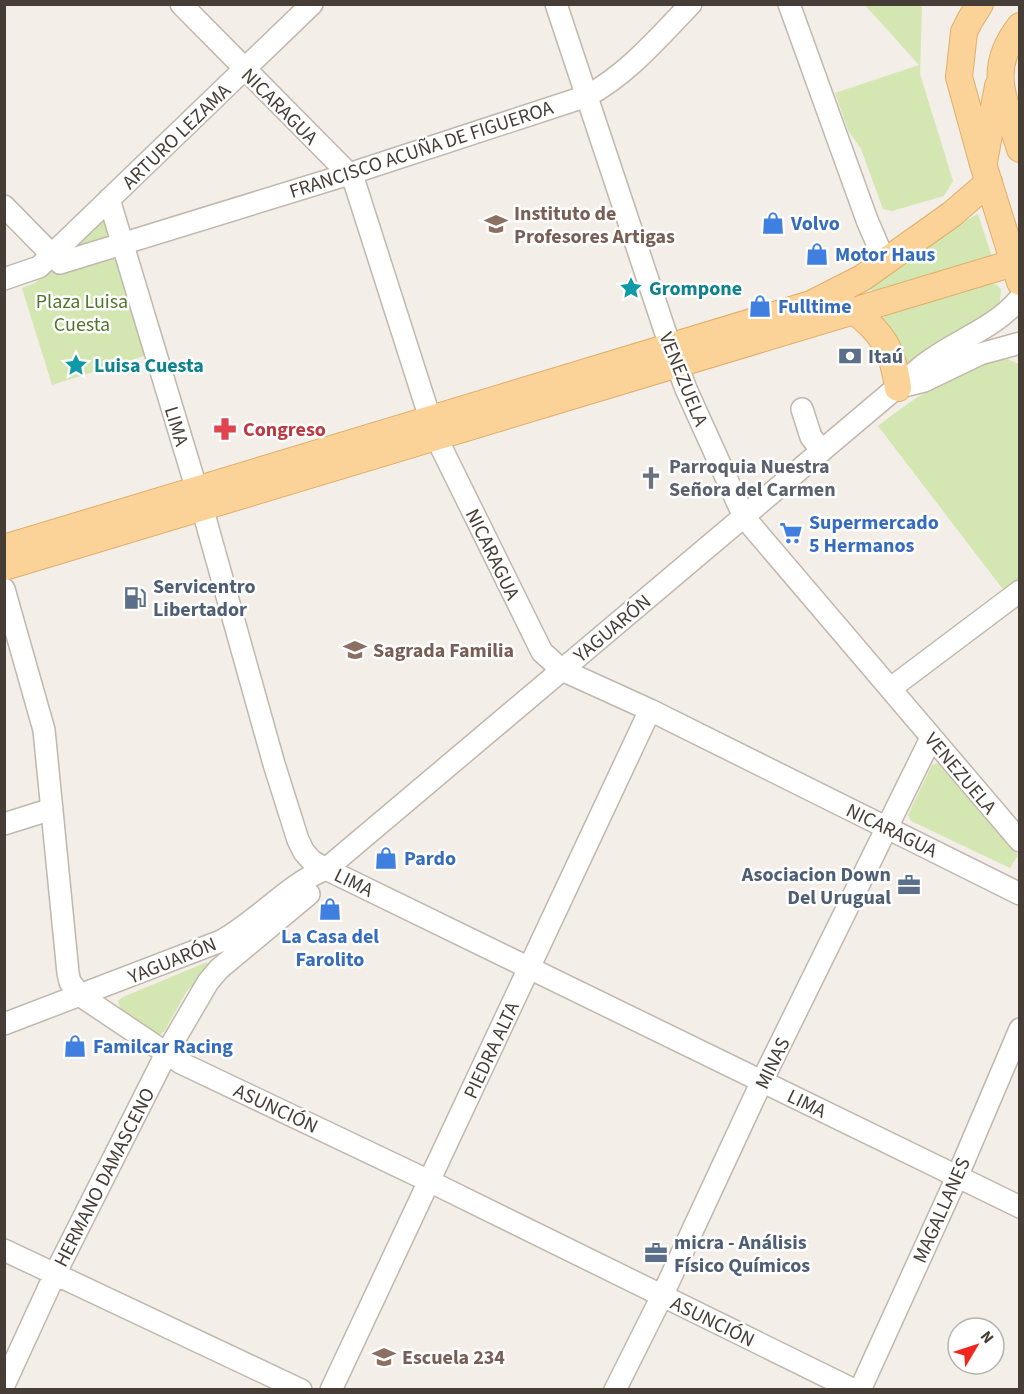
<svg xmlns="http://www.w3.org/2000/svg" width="1024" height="1394" font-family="'Source Sans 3',sans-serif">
	<rect width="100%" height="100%" fill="#f3eee7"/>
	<path fill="#d4e6b1" d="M865 5H922L920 74 953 181 944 196 892 211 883 209 861 149 848 130 835 93 919 65Z
		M978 214 992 257 874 293 869 287 959 224Z
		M105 218 147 355 52 385 22 288 35 283 101 219Z
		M988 283 996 284 1001 289 1000 301 993 311 902 366 874 317Z
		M1005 358 1019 364V581L1005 592 878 426C919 394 954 372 1005 358Z
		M938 763 944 766 1018 855 1010 868 911 821 908 815 932 765Z
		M207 962 209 968 186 992 164 1032 157 1036 121 1011 118 1001 123 997Z"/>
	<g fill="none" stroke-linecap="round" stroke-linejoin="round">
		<g stroke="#c1b7ad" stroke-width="24">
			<path id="minor" d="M181 4 349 174 355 184 436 437 542 652 562 670 650 710 1020 894
				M556 4 670 346 686 389 744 517 1020 841
				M789 4 867 220 885 262
				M109 199 202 507 274 764 298 840 304 852 312 861 326 869 1020 1207
				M4 206 60 263 349 174 587 96C628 74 659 37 691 4
				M4 279 39 267 312 4
				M904 386 924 381 980 354 1020 343
				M802 409 811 437 822 451
				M4 589 44 730 68 973 70 982 81 996 181 1063 429 1181 854 1390
				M891 688 1020 591
				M4 824 52 809
				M4 1024 221 941C258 921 288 884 326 869L921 367C952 341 994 330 1020 298
				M4 1250 301 1390
				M4 1385 55 1274 166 1054 208 982 219 969 309 894
				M331 1390 650 710
				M615 1390 662 1296 762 1081 931 738
				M860 1390 957 1177 1020 1029"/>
		</g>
		<g stroke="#dfae69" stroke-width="28">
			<path id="major" d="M980 4 970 20 964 32 959 77 983 164 1020 282
				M1020 26C985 71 1005 100 1020 149
				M984 162 998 86
				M853 310C883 333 893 350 898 388
				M4 548 811 304 862 278 952 214 989 182
				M4 567 1013 263"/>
		</g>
		<use href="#minor" stroke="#fff" stroke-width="21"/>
		<use href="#major" stroke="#fbd399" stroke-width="26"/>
	</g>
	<defs>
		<g id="shop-bare" transform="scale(1.8)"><path d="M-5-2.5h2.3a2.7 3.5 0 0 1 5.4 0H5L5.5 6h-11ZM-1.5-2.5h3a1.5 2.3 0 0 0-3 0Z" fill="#3f7fe0" stroke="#fff" stroke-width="2.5" paint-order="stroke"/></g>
		<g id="university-bare" transform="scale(1.8)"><path d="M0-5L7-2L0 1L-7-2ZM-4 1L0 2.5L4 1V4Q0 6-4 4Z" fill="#8d6e63" stroke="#fff" stroke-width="2.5" paint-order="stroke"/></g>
		<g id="sight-bare" transform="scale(1.8)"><path d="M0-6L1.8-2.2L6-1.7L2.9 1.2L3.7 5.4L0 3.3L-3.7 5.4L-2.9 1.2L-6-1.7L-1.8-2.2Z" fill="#0f9aa8" stroke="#fff" stroke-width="2.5" paint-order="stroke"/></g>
		<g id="bank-bare" transform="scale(1.8)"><path d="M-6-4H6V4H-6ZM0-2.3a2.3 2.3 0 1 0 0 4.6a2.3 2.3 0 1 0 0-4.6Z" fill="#5c6f8a" stroke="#fff" stroke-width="2.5" paint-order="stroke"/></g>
		<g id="pharmacy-bare" transform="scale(1.8)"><path d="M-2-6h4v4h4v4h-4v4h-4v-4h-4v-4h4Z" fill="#e0444e" stroke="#fff" stroke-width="2.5" paint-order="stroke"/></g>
		<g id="church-bare" transform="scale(1.8)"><path d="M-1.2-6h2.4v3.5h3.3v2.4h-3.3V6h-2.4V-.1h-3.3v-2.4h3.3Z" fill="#6b7280" stroke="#fff" stroke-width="2.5" paint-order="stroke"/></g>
		<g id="supermarket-bare" transform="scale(1.8)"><path d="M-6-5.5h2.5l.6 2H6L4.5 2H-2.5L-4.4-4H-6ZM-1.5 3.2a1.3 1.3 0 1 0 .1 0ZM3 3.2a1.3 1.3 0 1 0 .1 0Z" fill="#3f7fe0" stroke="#fff" stroke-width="2.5" paint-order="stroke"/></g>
		<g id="fuel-bare" transform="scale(1.8)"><path d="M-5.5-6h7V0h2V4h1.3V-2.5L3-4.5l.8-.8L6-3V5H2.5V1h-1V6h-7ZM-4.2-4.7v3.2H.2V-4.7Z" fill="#5c6f8a" stroke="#fff" stroke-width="2.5" paint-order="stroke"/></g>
		<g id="school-bare" transform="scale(1.8)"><path d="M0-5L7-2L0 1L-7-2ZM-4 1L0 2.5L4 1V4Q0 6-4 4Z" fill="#8d6e63" stroke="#fff" stroke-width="2.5" paint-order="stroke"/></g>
		<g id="office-bare" transform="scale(1.8)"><path d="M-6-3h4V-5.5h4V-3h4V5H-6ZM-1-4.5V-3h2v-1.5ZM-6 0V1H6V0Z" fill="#5c6f8a" stroke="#fff" stroke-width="2.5" paint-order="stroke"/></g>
	</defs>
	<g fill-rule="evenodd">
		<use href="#shop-bare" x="773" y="223"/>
		<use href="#university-bare" x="496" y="224"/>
		<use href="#shop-bare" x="817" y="254"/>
		<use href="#sight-bare" x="631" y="288"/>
		<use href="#shop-bare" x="760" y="306"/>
		<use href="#bank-bare" x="850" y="356"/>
		<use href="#sight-bare" x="76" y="365"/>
		<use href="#pharmacy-bare" x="225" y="429"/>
		<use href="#church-bare" x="651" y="478"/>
		<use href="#supermarket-bare" x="791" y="533"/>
		<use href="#fuel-bare" x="135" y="598"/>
		<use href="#school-bare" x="355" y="650"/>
		<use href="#shop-bare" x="386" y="858"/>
		<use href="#office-bare" x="909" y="885"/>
		<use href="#shop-bare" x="330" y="909"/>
		<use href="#shop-bare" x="75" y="1046"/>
		<use href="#office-bare" x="656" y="1253"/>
		<use href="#school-bare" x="384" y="1357"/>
	</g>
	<g text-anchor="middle" stroke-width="5" stroke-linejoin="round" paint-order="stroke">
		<g font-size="20" fill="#463e36" stroke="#fff">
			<text transform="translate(280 106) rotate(45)" y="7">NICARAGUA</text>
			<text transform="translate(176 136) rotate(-44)" y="7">ARTURO LEZAMA</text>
			<text transform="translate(421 149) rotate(-18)" y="7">FRANCISCO ACUÑA DE FIGUEROA</text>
			<text transform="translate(684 379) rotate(68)" y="7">VENEZUELA</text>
			<text transform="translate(177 426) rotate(73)" y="7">LIMA</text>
			<text transform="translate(493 554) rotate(64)" y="7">NICARAGUA</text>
			<text transform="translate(612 628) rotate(-40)" y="7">YAGUARÓN</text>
			<text transform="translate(961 773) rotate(50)" y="7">VENEZUELA</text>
			<text transform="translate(892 830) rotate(26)" y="7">NICARAGUA</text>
			<text transform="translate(354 882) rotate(26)" y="7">LIMA</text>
			<text transform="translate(172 960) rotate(-22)" y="7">YAGUARÓN</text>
			<text transform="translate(491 1050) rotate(-65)" y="7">PIEDRA ALTA</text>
			<text transform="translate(772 1063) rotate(-64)" y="7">MINAS</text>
			<text transform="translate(807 1103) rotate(26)" y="7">LIMA</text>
			<text transform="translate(276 1108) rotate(25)" y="7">ASUNCIÓN</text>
			<text transform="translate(104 1177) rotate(-63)" y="7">HERMANO DAMASCENO</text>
			<text transform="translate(941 1210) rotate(-66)" y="7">MAGALLANES</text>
			<text transform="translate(713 1321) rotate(26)" y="7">ASUNCIÓN</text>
		</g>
		<g font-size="20" font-weight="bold" fill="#785e54" stroke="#fff" text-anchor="start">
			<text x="514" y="220">Instituto de<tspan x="514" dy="23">Profesores Artigas</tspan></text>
			<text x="373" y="657">Sagrada Familia</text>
			<text x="402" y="1364">Escuela 234</text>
		</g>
		<g font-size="20" font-weight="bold" fill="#366cbe" stroke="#fff" text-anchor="start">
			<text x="791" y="230">Volvo</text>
			<text x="835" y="261">Motor Haus</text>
			<text x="778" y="313">Fulltime</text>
			<text x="809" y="529">Supermercado<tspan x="809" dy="23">5 Hermanos</tspan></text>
			<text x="404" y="865">Pardo</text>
			<text x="330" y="943" text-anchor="middle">La Casa del<tspan x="330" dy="23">Farolito</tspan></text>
			<text x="93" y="1053">Familcar Racing</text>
		</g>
		<g font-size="20" font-weight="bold" fill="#0d838f" stroke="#fff" text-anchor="start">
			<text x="649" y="295">Grompone</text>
			<text x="94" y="372">Luisa Cuesta</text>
		</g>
		<g font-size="20" fill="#50762b" stroke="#fff">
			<text x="82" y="308">Plaza Luisa<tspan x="82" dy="23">Cuesta</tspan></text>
		</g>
		<g font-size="20" font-weight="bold" fill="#4e5e75" stroke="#fff" text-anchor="start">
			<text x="868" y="363">Itaú</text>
			<text x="153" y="593">Servicentro<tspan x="153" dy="23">Libertador</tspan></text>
			<text x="891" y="881" text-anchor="end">Asociacion Down<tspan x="891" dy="23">Del Urugual</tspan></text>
			<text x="674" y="1249">micra - Análisis<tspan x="674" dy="23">Físico Químicos</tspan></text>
		</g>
		<g font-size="20" font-weight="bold" fill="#be3a42" stroke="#fff" text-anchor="start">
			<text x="243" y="436">Congreso</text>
		</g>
		<g font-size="20" font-weight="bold" fill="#5b616d" stroke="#fff" text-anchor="start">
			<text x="669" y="473">Parroquia Nuestra<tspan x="669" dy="23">Señora del Carmen</tspan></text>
		</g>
	</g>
	<rect width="1024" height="1394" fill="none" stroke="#463e36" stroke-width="12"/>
	<g transform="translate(976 1346) rotate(51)"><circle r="28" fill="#ffffff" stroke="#b5b2af" stroke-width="1.5"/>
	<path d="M0-4.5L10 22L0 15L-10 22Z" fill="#f2261f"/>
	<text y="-9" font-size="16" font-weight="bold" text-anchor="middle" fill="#463e36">N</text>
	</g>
</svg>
